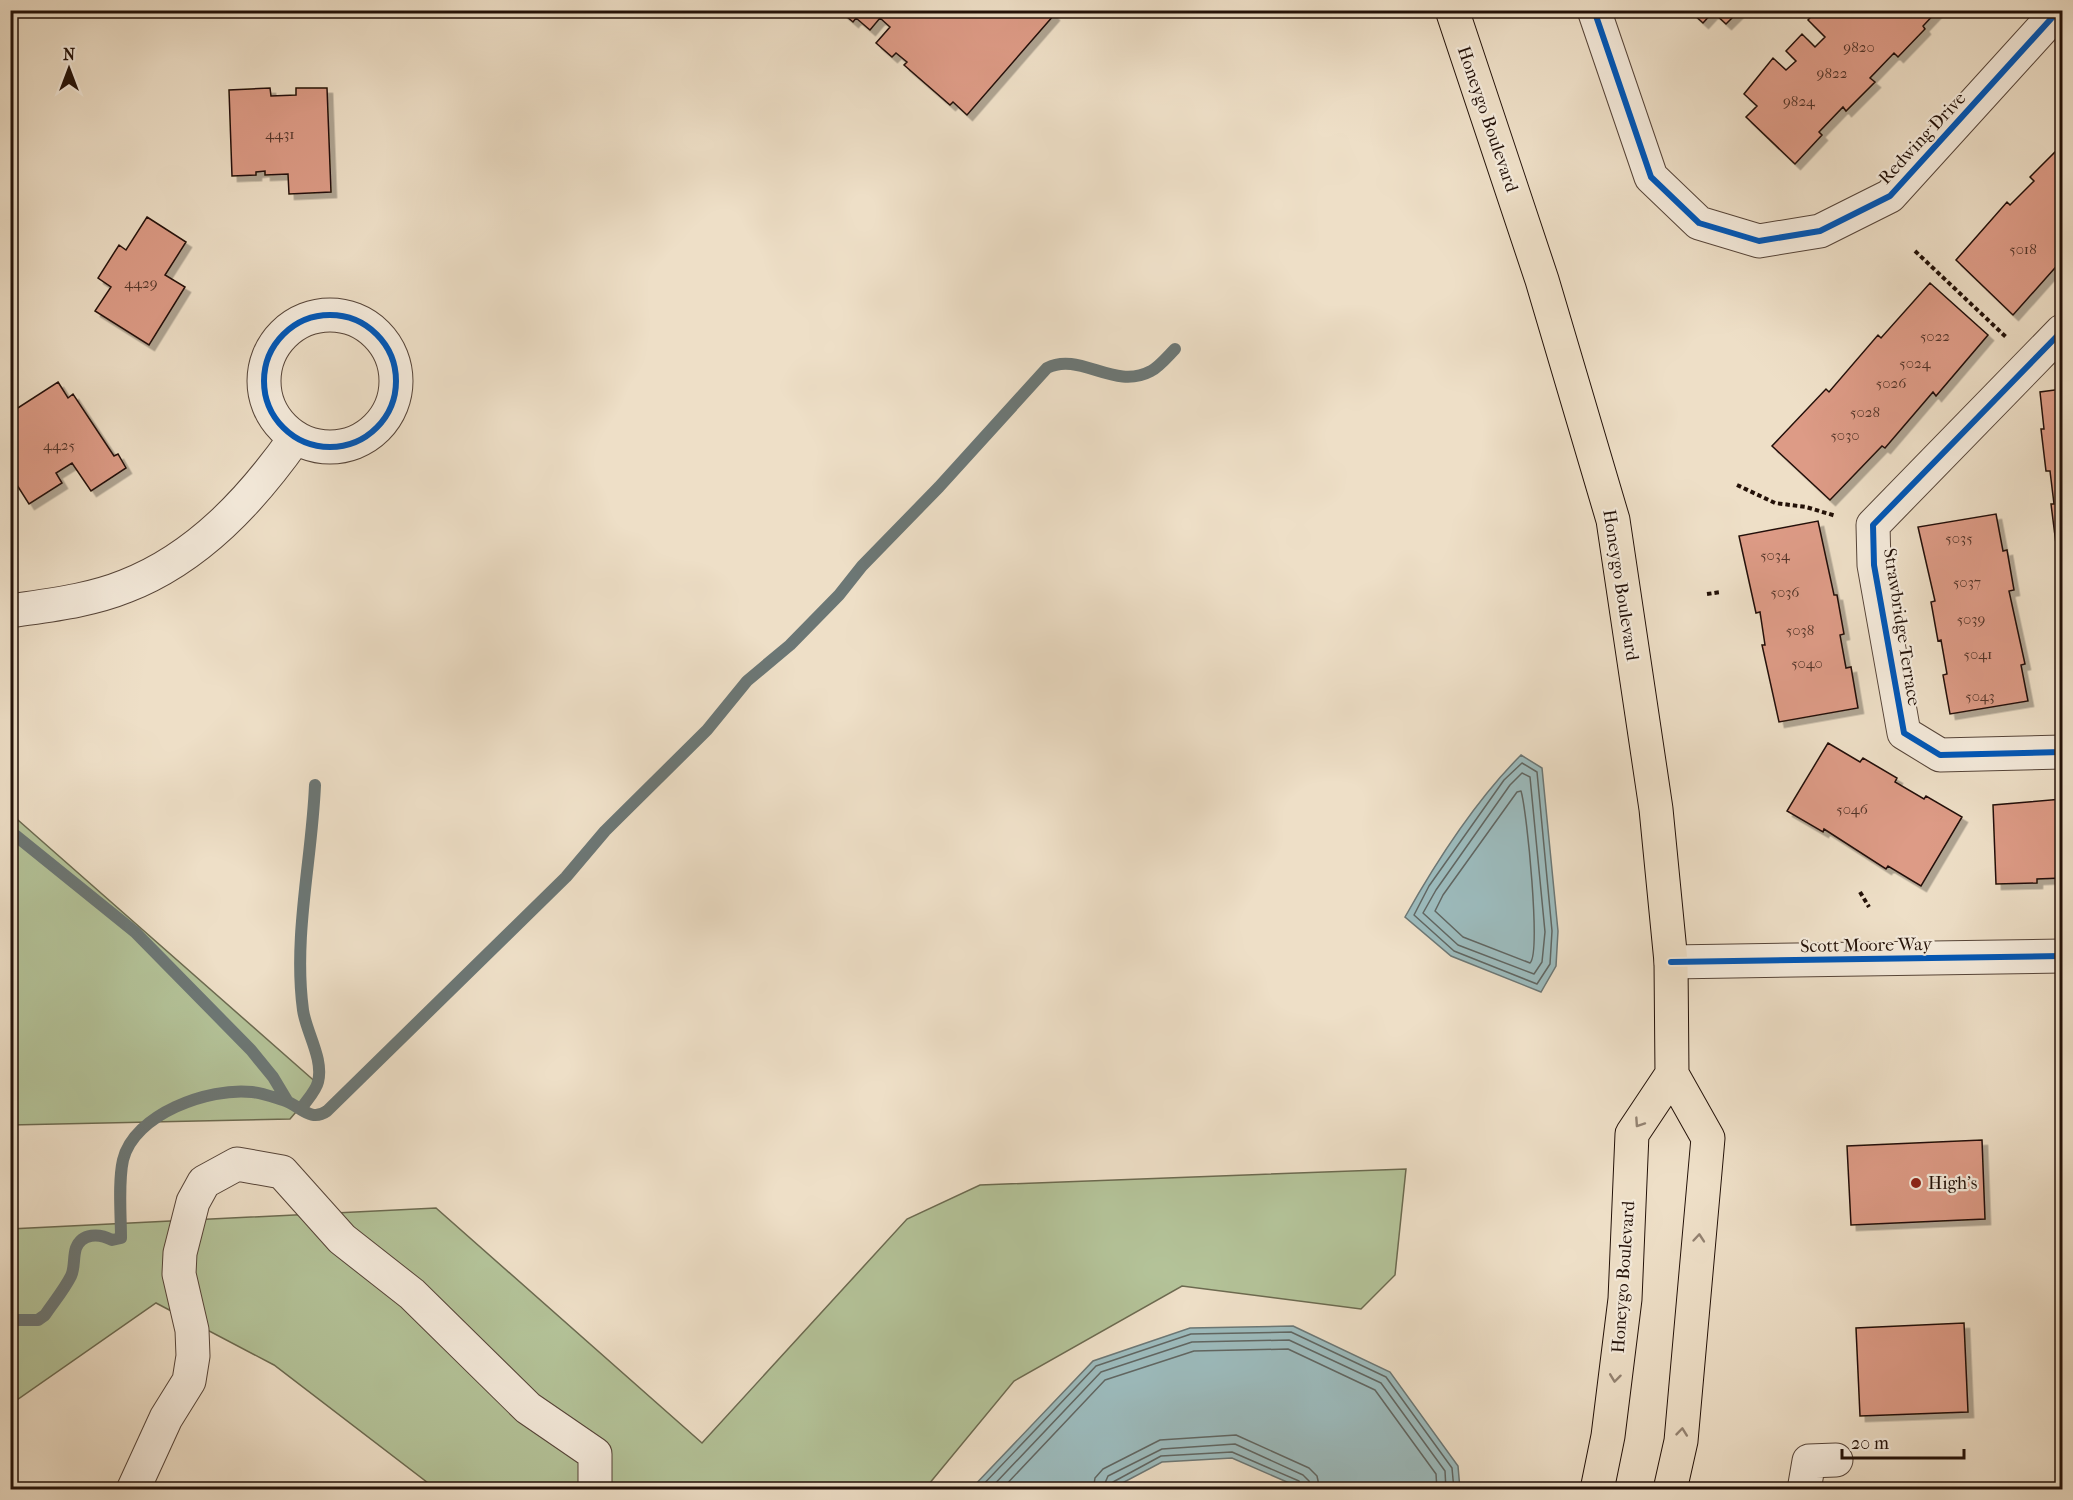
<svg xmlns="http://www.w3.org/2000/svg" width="2073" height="1500" font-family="'IM FELL French Canon',serif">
	<defs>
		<filter id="shadow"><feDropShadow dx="5.5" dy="5.5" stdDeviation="0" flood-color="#0004"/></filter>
	</defs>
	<rect width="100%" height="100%" fill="#eedfc7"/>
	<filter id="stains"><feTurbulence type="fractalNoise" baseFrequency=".00333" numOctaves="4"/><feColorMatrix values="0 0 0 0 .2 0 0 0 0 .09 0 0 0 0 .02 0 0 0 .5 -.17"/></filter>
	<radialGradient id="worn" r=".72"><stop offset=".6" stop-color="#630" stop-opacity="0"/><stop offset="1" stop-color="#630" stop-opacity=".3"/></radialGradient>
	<path fill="#b4c399" stroke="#6c6a50" stroke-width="1.5" d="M10 813 319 1085 290 1119 11 1125Z
		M1406 1169 1395 1275 1361 1309 1182 1286 1014 1381 924 1490 436 1489 274 1365 156 1303 11 1404 10 1229 436 1208 702 1443 907 1219 980 1185Z"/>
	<path fill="#9cbbbd" stroke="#6c7775" stroke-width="1.5" d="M1521 755 1542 768 1558 931 1556 966 1541 992 1451 956 1405 917C1437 860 1475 801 1521 755Z
		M1293 1326 1390 1372 1458 1466 1460 1489H1303L1232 1458 1162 1462 1111 1489H971L1093 1361 1190 1328Z"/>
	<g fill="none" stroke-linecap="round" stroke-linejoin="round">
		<path stroke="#606662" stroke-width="1.5" d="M1522 763 1537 772 1552 931 1550 964 1537 984 1454 951 1414 915 1429 886 1504 780Z
			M1522 773 1530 777 1545 932 1542 962 1534 974 1458 945 1423 913 1436 890 1510 785Z
			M1521 791C1527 811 1541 953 1530 963L1463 937 1435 911 1443 895 1517 792Z
			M978 1490 1096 1366 1191 1334 1291 1332 1386 1377 1452 1468 1454 1490
			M989 1490 1101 1372 1192 1342 1289 1340 1381 1383 1445 1471 1446 1490
			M1001 1490 1105 1380 1194 1351 1288 1349 1375 1390 1436 1474 1437 1490
			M1093 1490 1095 1478 1103 1469 1160 1440 1236 1435 1309 1468 1317 1476 1320 1490
			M1102 1490 1108 1476 1162 1449 1235 1444 1303 1475 1309 1481 1311 1490
			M1110 1490 1113 1482 1161 1456 1232 1452 1299 1481 1303 1490"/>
		<path stroke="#6c7775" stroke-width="12" d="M10 831 135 932 251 1050 273 1077 288 1102
			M301 1109C306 1101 316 1091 318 1082 324 1059 306 1032 303 1010 293 936 312 859 315 785
			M10 1320H38L45 1315C53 1303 64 1290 71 1276 75 1268 73 1257 76 1248 82 1233 99 1233 112 1240L121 1238C121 1215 118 1182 123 1160 134 1114 209 1087 252 1092 262 1093 273 1097 283 1100 300 1105 310 1123 327 1111L566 877 605 831 707 730 747 681 790 645 839 595 862 566 939 487 1047 368C1080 351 1114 391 1151 371 1159 367 1168 356 1175 349"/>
	</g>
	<path fill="#dd9b86" stroke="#231108" stroke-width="1.5" filter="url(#shadow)" d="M839 10H1049L1054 15 967 115 953 102 950 105 904 65 907 62 896 53 892 57 876 43 890 27 880 18 870 30 856 18 853 22Z
		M1689 10H1740L1726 24 1713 12 1703 23Z
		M1817 10H1833L1838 16 1843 10H1938L1923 26 1925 29 1898 57 1894 53 1870 78 1875 82 1846 111 1843 107 1819 132 1822 135 1795 164 1746 117 1757 106 1744 94 1773 58 1786 70 1796 61 1786 51 1802 34 1815 47 1825 37 1808 20Z
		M270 88 271 96 296 95V88H327L331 192 289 194 288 174 265 175V171L256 172V175L232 176 229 90Z
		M2060 147 2062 150V260L2013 315 1956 260 2007 202 2010 205 2034 181 2030 177Z
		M147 217 186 242 165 275 185 287 149 345 95 311 111 287 98 278 119 245 126 250Z
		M1930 283 1988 335 1936 396 1933 392 1885 448 1882 446 1830 500 1772 446 1826 389 1829 392 1878 335 1881 338Z
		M58 382 68 398 73 394 114 456 118 454 126 468 91 491 72 463 56 473 62 483 29 504 10 474V413Z
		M2062 389V543L2056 544 2051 504H2054L2050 471H2046L2041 429H2044L2040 392Z
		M1996 514 2003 551 2007 550 2014 590 2009 591 2025 664 2021 665 2028 701 1950 714 1943 675 1947 674 1941 640 1938 641 1931 602 1935 601 1918 527Z
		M1818 521 1834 595H1837L1844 634 1840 635 1846 668 1851 667 1858 708 1779 722 1762 645H1765L1760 612 1756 613 1739 536Z
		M1828 743 1860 762 1863 758 1897 778 1895 782 1924 799 1926 796 1962 817 1921 886 1888 866 1886 869 1824 829 1823 832 1787 811Z
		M2062 799V878L2037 879V883L1996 884 1993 805Z
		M1982 1140 1985 1219 1851 1225 1847 1146Z
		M1964 1323 1968 1412 1860 1416 1856 1328Z"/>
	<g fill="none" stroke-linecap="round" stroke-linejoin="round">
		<g stroke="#564438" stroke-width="35">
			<path id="minor" d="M1594 10 1651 177 1699 223 1759 241 1820 231 1890 196 2059 10
				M264 381a66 66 0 1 1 132 0a66 66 0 1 1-132 0Z
				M2062 331 1873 525 1874 565 1904 733 1940 755 2062 752
				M10 611C50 605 89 601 126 586 198 558 252 499 295 438
				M1671 962 2062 956
				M133 1490 166 1418 189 1381 193 1356 192 1330 179 1274 180 1253 193 1202 204 1182 237 1164 282 1172 342 1239 412 1294 528 1408 595 1454V1490
				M1804 1490 1809 1461 1836 1460"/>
		</g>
		<g stroke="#231108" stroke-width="35">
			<path id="major" d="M1452 10 1542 280 1613 520 1656 809 1671 962 1672 1074 1708 1138 1681 1441 1670 1490
				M1597 1490 1608 1436 1625 1299 1632 1134 1672 1074"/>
		</g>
		<path stroke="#231108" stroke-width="4" stroke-dasharray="4.5 3" stroke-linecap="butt" d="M1915 251 2006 337
			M1737 485 1775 503 1806 507 1836 516
			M1707 594 1721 592
			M1860 892 1869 907"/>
		<use href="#minor" stroke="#f4eadb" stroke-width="33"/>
		<use href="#major" stroke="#eedfc7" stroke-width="33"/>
		<g stroke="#f4eadb" stroke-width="10">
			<path id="cycleway" d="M1594 10 1651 177 1699 223 1759 241 1820 231 1890 196 2059 10
				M264 381a66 66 0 1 1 132 0a66 66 0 1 1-132 0Z
				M2062 331 1873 525 1874 565 1904 733 1940 755 2062 752
				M1671 962 2062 956"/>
		</g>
		<use href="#cycleway" stroke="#0057b8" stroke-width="6"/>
	</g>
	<defs><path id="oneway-chevron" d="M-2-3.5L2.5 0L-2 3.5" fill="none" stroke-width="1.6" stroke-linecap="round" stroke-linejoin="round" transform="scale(1.5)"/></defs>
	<g stroke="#938271">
		<use href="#oneway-chevron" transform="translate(1639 1123) rotate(124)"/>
		<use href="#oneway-chevron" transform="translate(1699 1238) rotate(-85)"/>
		<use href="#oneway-chevron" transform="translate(1615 1378) rotate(97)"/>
		<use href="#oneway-chevron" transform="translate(1682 1432) rotate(-84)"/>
	</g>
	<circle fill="#8f2418" stroke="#f4eadb" stroke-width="2" cx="1916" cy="1183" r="6"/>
	<g text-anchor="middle" stroke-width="4.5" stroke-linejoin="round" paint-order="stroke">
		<g font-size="15" fill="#523428">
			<text x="1859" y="52">9820</text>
			<text x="1832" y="78">9822</text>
			<text x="1799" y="106">9824</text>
			<text x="280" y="139">4431</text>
			<text x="2023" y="254">5018</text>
			<text x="141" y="288">4429</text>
			<text x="1935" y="341">5022</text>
			<text x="1915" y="368">5024</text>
			<text x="1891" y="388">5026</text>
			<text x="1865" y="417">5028</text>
			<text x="1845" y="440">5030</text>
			<text x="59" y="450">4425</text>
			<text x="1959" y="543">5035</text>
			<text x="1775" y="560">5034</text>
			<text x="1967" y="587">5037</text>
			<text x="1785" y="597">5036</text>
			<text x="1971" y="624">5039</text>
			<text x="1800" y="635">5038</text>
			<text x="1978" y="659">5041</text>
			<text x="1807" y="668">5040</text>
			<text x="1980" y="701">5043</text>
			<text x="1852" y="814">5046</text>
		</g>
		<g font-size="18" fill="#231108" stroke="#f4eadb">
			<text transform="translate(1488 119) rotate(71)" y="6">Honeygo Boulevard</text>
			<text transform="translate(1922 138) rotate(-47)" y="6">Redwing Drive</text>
			<text transform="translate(1621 585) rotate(81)" y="6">Honeygo Boulevard</text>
			<text transform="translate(1902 627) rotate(81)" y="6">Strawbridge Terrace</text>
			<text transform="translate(1866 945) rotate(-1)" y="6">Scott Moore Way</text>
			<text transform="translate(1623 1277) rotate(-86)" y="6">Honeygo Boulevard</text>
		</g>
		<g font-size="18" fill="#231108" stroke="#f4eadb" text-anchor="start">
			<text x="1928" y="1189">High's</text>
		</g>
	</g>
	<rect width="2073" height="1500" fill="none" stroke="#eedfc7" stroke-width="36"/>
	<rect x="12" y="12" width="2049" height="1476" fill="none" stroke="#231108" stroke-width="3"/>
	<rect x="18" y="18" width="2037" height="1464" fill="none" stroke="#231108" stroke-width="1.5"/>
	<g transform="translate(69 69)" stroke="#f4eadb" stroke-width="4.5" paint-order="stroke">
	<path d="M0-4.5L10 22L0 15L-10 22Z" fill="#231108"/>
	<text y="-9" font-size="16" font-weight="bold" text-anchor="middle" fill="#231108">N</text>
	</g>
	<path d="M1842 1449v9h122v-9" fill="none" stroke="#231108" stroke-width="3"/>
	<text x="1851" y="1449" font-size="18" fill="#231108" stroke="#f4eadb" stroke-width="4.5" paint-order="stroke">20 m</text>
	<rect width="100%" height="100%" filter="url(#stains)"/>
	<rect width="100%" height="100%" fill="url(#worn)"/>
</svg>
